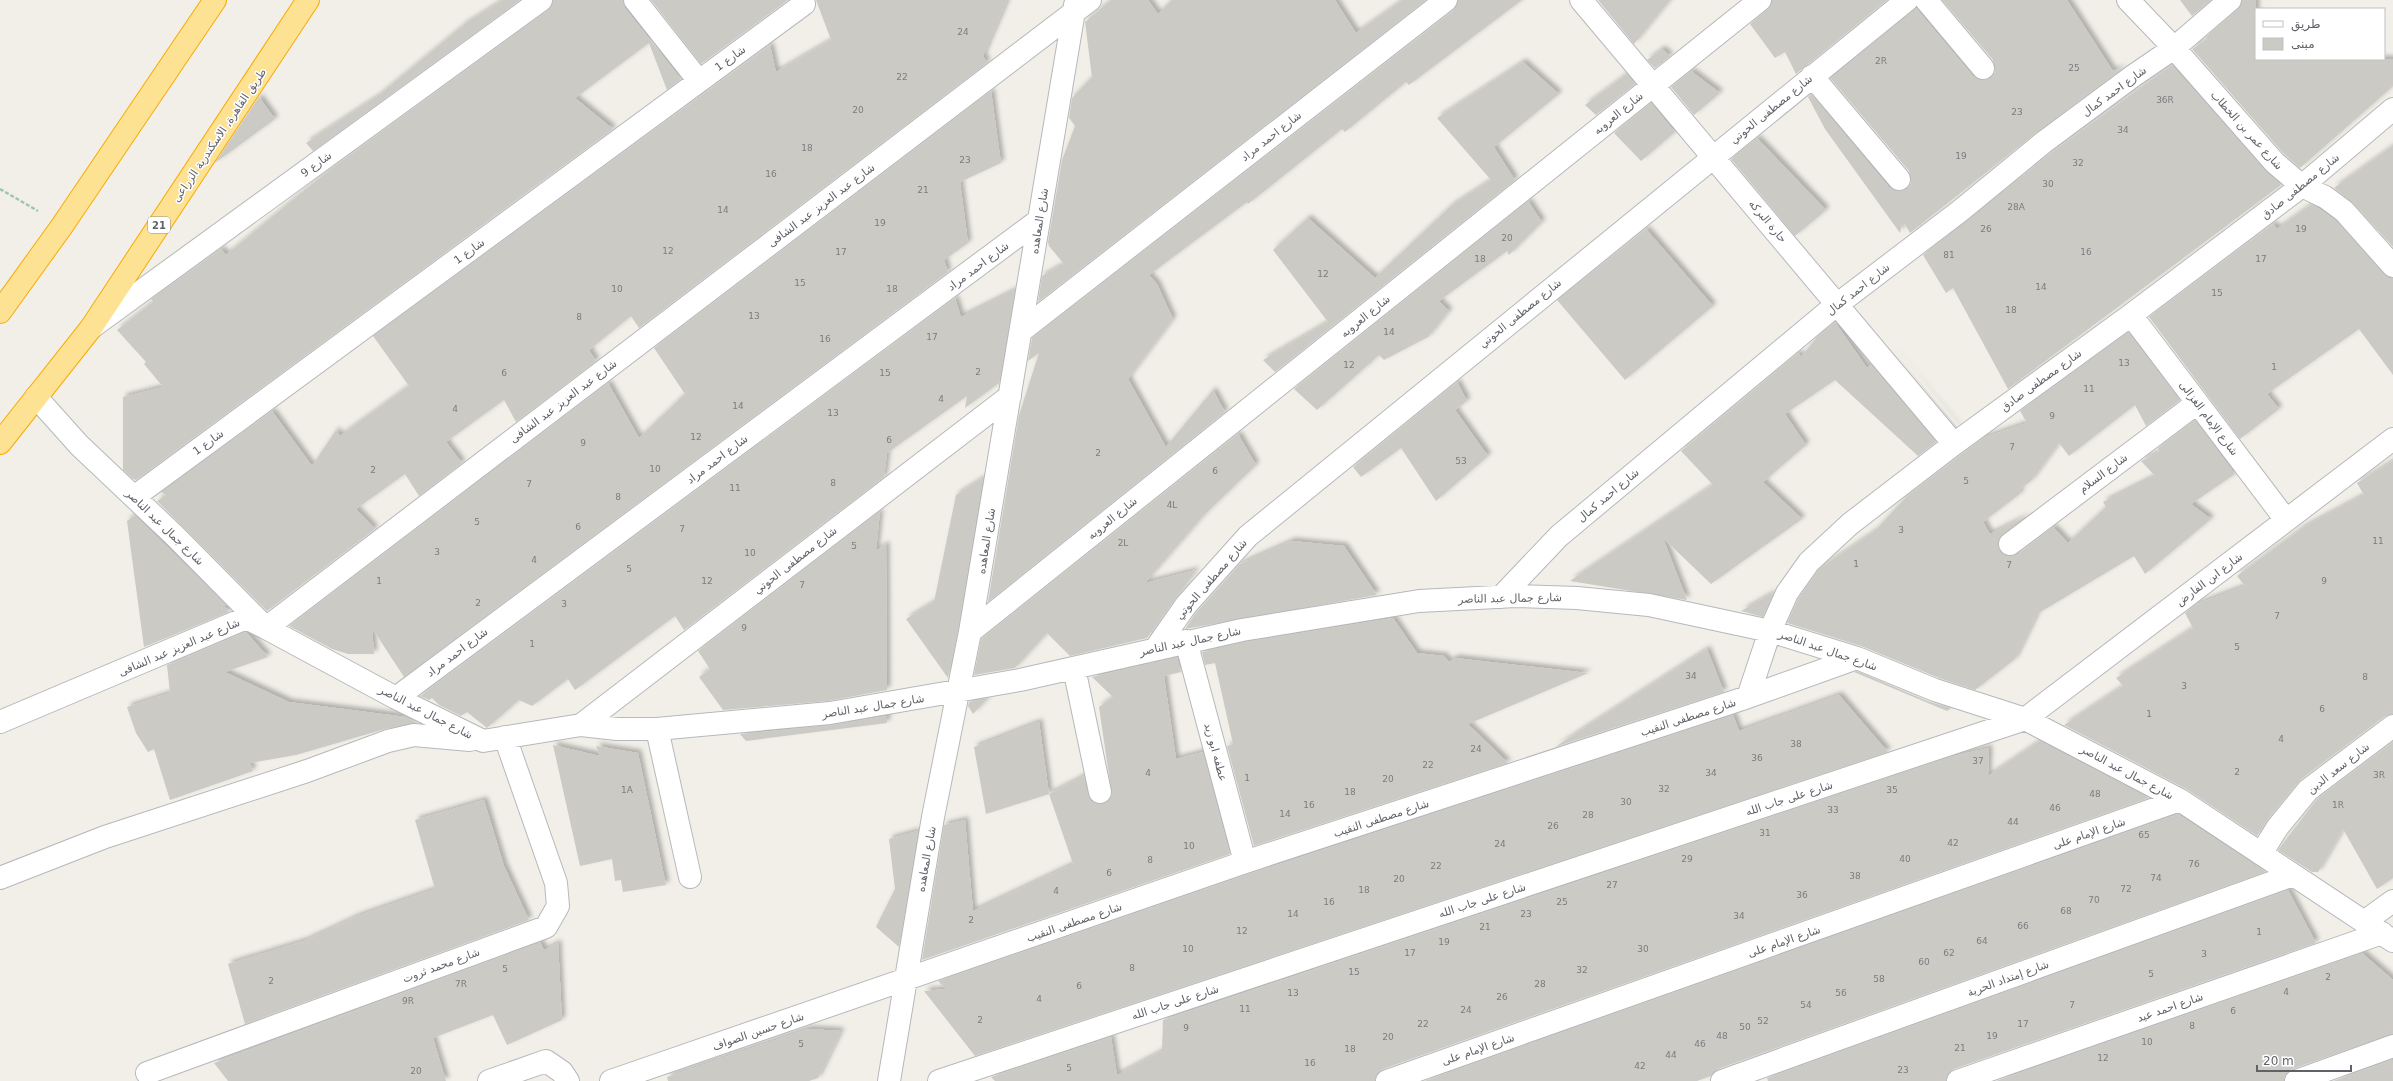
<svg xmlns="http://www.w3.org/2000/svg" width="2393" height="1081" font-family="'DejaVu Sans','Noto Sans Arabic',sans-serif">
	<defs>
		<filter id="shadow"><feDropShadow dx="3.5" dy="-3.5" stdDeviation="2" flood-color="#0004"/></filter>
	</defs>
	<rect width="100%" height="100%" fill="#f1efe8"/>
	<path fill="#cccac5" filter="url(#shadow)" d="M503 0H520L313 151 306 143 378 96 465 24Z
		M553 0H623L625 8 681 79 667 90 649 43 575 98 613 129 136 480 133 479 123 470V397L163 387 144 364 146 362 117 330 153 302 151 299 221 249 226 255 328 171 548 10Z
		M651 0H788L701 64Z
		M816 0H1007L983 56 987 63 639 328 631 316 589 350 596 361 516 422 504 400 446 442 462 463 419 496 405 474 356 509 375 529 267 611 157 501 166 495 161 492 272 411 312 466 336 430 340 436 409 386 373 336 770 45 776 72 831 40Z
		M1111 0H1148L1158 14 1172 0H1335L1356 33 1403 0H1426L1038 302 1042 276 1064 264 1049 246 1048 242 1062 160 1075 126 1069 118 1072 98 1092 77 1085 22Z
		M1458 0H1522L1409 85 1406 82 1345 132 1342 129 1248 204 1247 202 1149 275 1157 284 1173 319 1128 379 1166 447 1213 390 1225 412 988 602 1019 415 1039 353 1028 361 1032 338 1454 10Z
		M1598 0H1670L1634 44Z
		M1772 0H1887L1796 74 1785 52 1775 58 1750 24 1768 9Z
		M1942 0H2067L2113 71 2123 68 2037 132 1910 233 1903 221 1900 233 1825 129 1808 97 1811 94 1889 187 1895 191 1907 189 1911 183 1909 171 1830 78 1916 8 1973 76 1979 80 1991 78 1995 72 1993 60Z
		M2180 0H2211L2192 16Z
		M2242 0H2256V59H2393V86L2300 168 2284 154 2192 49 2207 39 2206 37 2238 9Z
		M1662 49 1670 56 1655 68 1647 60Z
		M1523 62 1559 94 1494 147 1515 180 1275 372 1263 360 1328 322 1273 250 1308 218 1375 278 1451 206 1491 180 1437 118Z
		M2172 65 2266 171 2281 185 2008 389 1953 288 1946 293 1923 255 2052 152Z
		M1691 71 1720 93 1694 115 1671 87Z
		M1627 74 1635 84 1596 115 1585 105Z
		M991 91 1001 163 960 182 968 243 944 260 948 272 404 677 372 628 374 654H348L332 649 289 626 608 383 639 438 685 394 654 348Z
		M259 97 275 119 215 163Z
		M1651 103 1675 132 1641 161 1614 133Z
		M1757 138 1826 210 1795 236 1731 159Z
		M2393 146V247L2353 203 2334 188Z
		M1528 201 1542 222 1509 255 1507 251 1439 301 1449 311 1428 337 1384 360 1379 355 1317 410 1294 389Z
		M2312 204 2336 220 2384 274 2393 278V375L2359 329 2267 394 2279 409 2240 439 2149 317 2273 224 2277 229Z
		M1646 229 1713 306 1625 380 1557 300Z
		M1015 290 999 383 965 408 967 396 887 453 884 477 684 630 675 616 575 690 568 679 532 706 519 700 487 728 467 712 461 716 439 705 432 698 429 700 420 696 955 298 961 317Z
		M1835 322 1867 368 1871 364 1936 442 1918 456 1835 380 1785 414 1806 445 1763 482 1802 519 1711 584 1663 538 1687 600 1570 581 1713 485 1681 451 1798 353 1801 357 1818 336Z
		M2128 332 2180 400 2146 426 2135 405 2069 456 2059 443 2032 480 2019 490 2021 493 1983 522 1990 534 2027 516 1999 539 1998 546 2006 556 2018 554 2053 527 2068 543 2106 507 2103 502 2155 476 2141 461 2159 452 2158 448 2195 420 2235 474 2191 504 2211 519 2145 574 2134 556 2037 614 2015 659 1975 690 1939 678 1861 646 1787 623 1798 599 1819 569 1875 531 1907 496 1983 438 2027 423 2020 411Z
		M1890 347 1957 427H1956Z
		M1457 382 1467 401 1455 410 1488 456 1436 501 1401 448 1361 477 1353 467Z
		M1238 434 1256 465 1203 516 1145 583 1196 570 1147 638 1070 656 1047 633 1015 668 974 675 981 639Z
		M2393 461V714L2385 716 2300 780 2267 820 2257 836 2186 789 2064 725 2123 686 2116 678 2193 628 2185 613 2195 605 2245 586 2237 576 2304 527 2364 495 2357 483Z
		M983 478 958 630 948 678 906 619 934 602 956 495Z
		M880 511 876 551 886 544 887 690 828 701 723 710 699 677 710 669 698 651Z
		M135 515 227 606 222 604 229 612 144 647 127 521Z
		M1292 541 1344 546 1377 595 1185 629 1196 613 1240 564Z
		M1773 593 1763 617 1741 611Z
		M1393 618 1417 653 1444 656 1449 662 1455 658 1588 673 1468 724 1508 763 1254 846 1227 746 1233 744 1215 663 1205 665 1202 652 1244 642Z
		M246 632 268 657 225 672 289 702 406 717 418 723 385 729 296 755 250 763 253 771 170 800 154 749 148 752 136 733 127 707 170 693 167 665Z
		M1707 649 1724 692 1555 747 1654 683Z
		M1177 657 1181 672 1164 676 1176 759 1203 752 1230 854 922 960 944 825 965 820 973 911 1073 864 1049 794 1084 776 1091 801 1103 804 1112 796 1099 707 1113 697 1092 677Z
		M1857 671 1930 702 1951 708 1947 711 1854 672Z
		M1839 695 1888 752 975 1056 924 991 946 989 938 981 1249 874 1733 715 1739 731Z
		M988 698 973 714 968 706 969 702Z
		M887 716V723L746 741 740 734 831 725Z
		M1039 722 1049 794 986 814 974 747Z
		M2040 741 2149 798 1383 1069 1377 1073 1375 1081H995L991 1077 1111 1037 1117 1075 1162 1051 1163 1020 1949 757 1989 748 1988 776Z
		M2393 742V878L2377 889 2343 829 2318 872H2312L2278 850 2317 799Z
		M553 745 600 756 596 746 638 753 666 885 623 892 621 880 615 881 612 859 580 866Z
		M484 800 504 866 529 920 245 1024 228 964 304 941 358 916 435 889 415 820Z
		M2178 814 2266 872 1718 1069 1711 1076 1697 1081H1424Z
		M918 831 899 947 876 927 895 889 889 839Z
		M2288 890 2316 943 1954 1069 1948 1073 1946 1081H1768L1767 1078Z
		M540 942 544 950 558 943 562 1020 507 1045 493 1015 433 1038 446 1081H228L214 1063Z
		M2362 953 2393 980V1034L2292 1069 2286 1073 2284 1081H1996Z
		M808 1029 841 1031 818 1078 809 1081H668L667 1077Z
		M2392 1060 2393 1081H2333Z"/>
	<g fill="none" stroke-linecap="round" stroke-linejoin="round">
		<g stroke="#b5b8bc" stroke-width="24">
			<path id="street" d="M635 0 699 81
				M1581 0 1954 444
				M1926 0 1983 68
				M2128 0 2174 48 2275 163 2302 186 2325 197 2344 211 2393 266
				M1812 76 1899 179
				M2131 315 2286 520
				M92 327 541 0
				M1021 331 1446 0
				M36 397 79 445 174 535 266 628 396 698 483 741 581 725 617 729H657L830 713 1020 680 1242 630 1419 601 1516 596 1577 598 1649 605 1770 631 1857 658 1935 690 2025 719 2180 800 2393 941
				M134 497 804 4
				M2010 544 2197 403
				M1501 597 1559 536 1830 310 1960 211 2044 142 2133 76 2174 48 2230 0
				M970 632 1760 0
				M1186 641 1245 862
				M1156 648 1186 605 1248 536 1907 0
				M1074 668 1100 792
				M1748 697 1770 631 1787 593 1809 562 1850 524 1954 444 2131 315 2302 186 2393 109
				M396 698 1039 220
				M0 722 246 618 266 628 1090 0
				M581 725 1010 396
				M657 729 690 877
				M2261 854 2277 828 2308 790 2393 726
				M0 878 105 837 307 771 388 741 414 735 470 740
				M2364 922 2393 901
				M147 1073 546 927 558 906 556 883 505 737
				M489 1081 546 1061 562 1072 568 1081
				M611 1081 1245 862 1748 697 1857 658
				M889 1081 933 817 970 632 1075 5
				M939 1081 2025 719 2393 439
				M1387 1081 2180 800
				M1722 1081 2293 875
				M1958 1081 2382 933
				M2296 1081 2393 1046"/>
		</g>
		<g stroke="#f9ab00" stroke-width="24">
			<path id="highway" d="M0 312 62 226 215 0
				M0 443 91 328 308 0"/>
		</g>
		<path stroke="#9cc7a9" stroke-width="2.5" stroke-dasharray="4 2" stroke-linecap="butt" d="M0 189 38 211"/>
		<use href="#street" stroke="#fff" stroke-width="22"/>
		<use href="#highway" stroke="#fde293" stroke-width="22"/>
	</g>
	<g text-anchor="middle" stroke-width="3" stroke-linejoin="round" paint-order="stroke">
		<g font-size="9" fill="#7a7d7f">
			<text x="963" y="35">24</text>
			<text x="1881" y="64">2R</text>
			<text x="2074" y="71">25</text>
			<text x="902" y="80">22</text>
			<text x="2165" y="103">36R</text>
			<text x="858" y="113">20</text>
			<text x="2017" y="115">23</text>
			<text x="2123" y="133">34</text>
			<text x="807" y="151">18</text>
			<text x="1961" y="159">19</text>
			<text x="965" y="163">23</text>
			<text x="2078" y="166">32</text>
			<text x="771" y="177">16</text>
			<text x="2048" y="187">30</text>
			<text x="923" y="193">21</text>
			<text x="2016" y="210">28A</text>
			<text x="723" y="213">14</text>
			<text x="880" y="226">19</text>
			<text x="1986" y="232">26</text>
			<text x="2301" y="232">19</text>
			<text x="1507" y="241">20</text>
			<text x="668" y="254">12</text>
			<text x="841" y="255">17</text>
			<text x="2086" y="255">16</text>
			<text x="1949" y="258">81</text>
			<text x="1480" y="262">18</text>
			<text x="2261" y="262">17</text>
			<text x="1323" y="277">12</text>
			<text x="800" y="286">15</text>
			<text x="2041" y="290">14</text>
			<text x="617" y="292">10</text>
			<text x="892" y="292">18</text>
			<text x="2217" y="296">15</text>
			<text x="2011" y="313">18</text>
			<text x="754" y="319">13</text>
			<text x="579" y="320">8</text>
			<text x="1389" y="335">14</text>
			<text x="932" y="340">17</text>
			<text x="825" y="342">16</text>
			<text x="2124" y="366">13</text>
			<text x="1349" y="368">12</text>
			<text x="2274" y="370">1</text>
			<text x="978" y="375">2</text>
			<text x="504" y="376">6</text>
			<text x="885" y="376">15</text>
			<text x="2089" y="392">11</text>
			<text x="941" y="402">4</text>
			<text x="738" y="409">14</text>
			<text x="455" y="412">4</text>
			<text x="833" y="416">13</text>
			<text x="2052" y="419">9</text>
			<text x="696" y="440">12</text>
			<text x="889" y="443">6</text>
			<text x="583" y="446">9</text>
			<text x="2012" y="450">7</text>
			<text x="1098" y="456">2</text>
			<text x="1461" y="464">53</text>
			<text x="655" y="472">10</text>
			<text x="373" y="473">2</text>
			<text x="1215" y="474">6</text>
			<text x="1966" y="484">5</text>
			<text x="833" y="486">8</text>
			<text x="529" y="487">7</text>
			<text x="735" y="491">11</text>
			<text x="618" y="500">8</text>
			<text x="1172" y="508">4L</text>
			<text x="477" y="525">5</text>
			<text x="578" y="530">6</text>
			<text x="682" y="532">7</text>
			<text x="1901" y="533">3</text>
			<text x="2378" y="544">11</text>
			<text x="1123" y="546">2L</text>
			<text x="854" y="549">5</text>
			<text x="437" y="555">3</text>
			<text x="750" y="556">10</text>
			<text x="534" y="563">4</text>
			<text x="1856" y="567">1</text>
			<text x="2009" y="568">7</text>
			<text x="629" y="572">5</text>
			<text x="379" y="584">1</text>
			<text x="707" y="584">12</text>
			<text x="2324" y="584">9</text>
			<text x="802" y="588">7</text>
			<text x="478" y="606">2</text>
			<text x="564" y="607">3</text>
			<text x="2277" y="619">7</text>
			<text x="744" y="631">9</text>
			<text x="532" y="647">1</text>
			<text x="2237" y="650">5</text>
			<text x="1691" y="679">34</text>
			<text x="2365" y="680">8</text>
			<text x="2184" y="689">3</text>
			<text x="2322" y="712">6</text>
			<text x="2149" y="717">1</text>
			<text x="2281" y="742">4</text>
			<text x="1796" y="747">38</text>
			<text x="1476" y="752">24</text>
			<text x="1757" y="761">36</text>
			<text x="1978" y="764">37</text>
			<text x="1428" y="768">22</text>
			<text x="2237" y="775">2</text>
			<text x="1148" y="776">4</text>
			<text x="1711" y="776">34</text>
			<text x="2379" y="778">3R</text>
			<text x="1247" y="781">1</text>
			<text x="1388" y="782">20</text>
			<text x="1664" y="792">32</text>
			<text x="627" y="793">1A</text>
			<text x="1892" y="793">35</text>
			<text x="1350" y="795">18</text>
			<text x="2095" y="797">48</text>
			<text x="1626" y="805">30</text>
			<text x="1309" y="808">16</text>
			<text x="2338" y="808">1R</text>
			<text x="2055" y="811">46</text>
			<text x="1833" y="813">33</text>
			<text x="1285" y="817">14</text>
			<text x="1588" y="818">28</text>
			<text x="2013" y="825">44</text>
			<text x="1553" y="829">26</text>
			<text x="1765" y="836">31</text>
			<text x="2144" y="838">65</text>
			<text x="1953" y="846">42</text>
			<text x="1500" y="847">24</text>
			<text x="1189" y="849">10</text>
			<text x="1687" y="862">29</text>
			<text x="1905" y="862">40</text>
			<text x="1150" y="863">8</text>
			<text x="2194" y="867">76</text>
			<text x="1436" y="869">22</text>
			<text x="1109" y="876">6</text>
			<text x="1855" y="879">38</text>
			<text x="2156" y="881">74</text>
			<text x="1399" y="882">20</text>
			<text x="1612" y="888">27</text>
			<text x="2126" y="892">72</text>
			<text x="1364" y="893">18</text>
			<text x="1056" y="894">4</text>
			<text x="1802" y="898">36</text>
			<text x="2094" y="903">70</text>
			<text x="1329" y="905">16</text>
			<text x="1562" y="905">25</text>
			<text x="2066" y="914">68</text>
			<text x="1293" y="917">14</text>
			<text x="1526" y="917">23</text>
			<text x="1739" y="919">34</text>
			<text x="971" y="923">2</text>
			<text x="2023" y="929">66</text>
			<text x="1485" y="930">21</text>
			<text x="1242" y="934">12</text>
			<text x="2259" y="935">1</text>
			<text x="1982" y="944">64</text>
			<text x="1444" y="945">19</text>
			<text x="1188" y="952">10</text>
			<text x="1643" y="952">30</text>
			<text x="1410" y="956">17</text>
			<text x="1949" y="956">62</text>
			<text x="2204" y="957">3</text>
			<text x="1924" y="965">60</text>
			<text x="1132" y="971">8</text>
			<text x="505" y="972">5</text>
			<text x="1582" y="973">32</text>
			<text x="1354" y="975">15</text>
			<text x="2151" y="977">5</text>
			<text x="2328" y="980">2</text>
			<text x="1879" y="982">58</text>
			<text x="271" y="984">2</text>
			<text x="461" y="987">7R</text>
			<text x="1540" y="987">28</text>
			<text x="1079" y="989">6</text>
			<text x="2286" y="995">4</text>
			<text x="1293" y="996">13</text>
			<text x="1841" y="996">56</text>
			<text x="1502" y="1000">26</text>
			<text x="1039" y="1002">4</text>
			<text x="408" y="1004">9R</text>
			<text x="1806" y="1008">54</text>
			<text x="2072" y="1008">7</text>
			<text x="1245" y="1012">11</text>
			<text x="1466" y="1013">24</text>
			<text x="2233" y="1014">6</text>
			<text x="980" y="1023">2</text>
			<text x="1763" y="1024">52</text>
			<text x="1423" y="1027">22</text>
			<text x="2023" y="1027">17</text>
			<text x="2192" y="1029">8</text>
			<text x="1745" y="1030">50</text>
			<text x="1186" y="1031">9</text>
			<text x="1722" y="1039">48</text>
			<text x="1992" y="1039">19</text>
			<text x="1388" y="1040">20</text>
			<text x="2147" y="1045">10</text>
			<text x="801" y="1047">5</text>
			<text x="1700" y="1047">46</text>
			<text x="1960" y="1051">21</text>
			<text x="1350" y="1052">18</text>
			<text x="1671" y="1058">44</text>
			<text x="2103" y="1061">12</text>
			<text x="1310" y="1066">16</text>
			<text x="1640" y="1069">42</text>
			<text x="1069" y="1071">5</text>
			<text x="1903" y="1073">23</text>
			<text x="416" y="1074">20</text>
		</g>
		<rect fill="#fff" stroke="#8f9295" stroke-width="1" x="148" y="217" width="22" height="16" rx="3"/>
		<g font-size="10" font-weight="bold" fill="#5f6368">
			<text x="159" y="229">21</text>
		</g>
		<g font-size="11" fill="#5f6368" stroke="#fff">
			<text transform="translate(730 58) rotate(-36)" y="4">شارع 1</text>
			<text transform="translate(2114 91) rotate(-36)" y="4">شارع احمد كمال</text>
			<text transform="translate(1771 109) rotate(-39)" y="4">شارع مصطفى الحوتي</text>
			<text transform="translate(1618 113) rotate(-39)" y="4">شارع العروبه</text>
			<text transform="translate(2247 130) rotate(48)" y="4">شارع عمر بن الخطاب</text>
			<text transform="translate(219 135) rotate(-56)" y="4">طريق القاهرة, الاسكندرية الزراعى</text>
			<text transform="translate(1271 136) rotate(-38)" y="4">شارع احمد مراد</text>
			<text transform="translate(316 164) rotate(-36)" y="4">شارع 9</text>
			<text transform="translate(2300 186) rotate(-39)" y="4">شارع مصطفى صادق</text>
			<text transform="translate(821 205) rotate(-37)" y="4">شارع عبد العزيز عبد الشافى</text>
			<text transform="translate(1039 221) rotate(-81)" y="4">شارع المعاهده</text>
			<text transform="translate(1768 221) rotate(50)" y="4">حارة البركه</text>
			<text transform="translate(469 251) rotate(-36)" y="4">شارع 1</text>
			<text transform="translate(978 266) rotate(-37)" y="4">شارع احمد مراد</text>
			<text transform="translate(1858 289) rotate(-38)" y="4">شارع احمد كمال</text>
			<text transform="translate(1520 313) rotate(-39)" y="4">شارع مصطفى الحوتي</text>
			<text transform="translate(1365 316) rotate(-39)" y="4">شارع العروبه</text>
			<text transform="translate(2041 380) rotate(-36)" y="4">شارع مصطفى صادق</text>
			<text transform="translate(563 401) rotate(-37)" y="4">شارع عبد العزيز عبد الشافى</text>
			<text transform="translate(2209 418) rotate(53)" y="4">شارع الإمام الغزالى</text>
			<text transform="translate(208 442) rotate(-36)" y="4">شارع 1</text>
			<text transform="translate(717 459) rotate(-37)" y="4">شارع احمد مراد</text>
			<text transform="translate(2103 473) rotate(-37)" y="4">شارع السلام</text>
			<text transform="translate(1608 495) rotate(-40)" y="4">شارع احمد كمال</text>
			<text transform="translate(1112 518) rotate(-39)" y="4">شارع العروبه</text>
			<text transform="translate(165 527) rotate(44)" y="4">شارع جمال عبد الناصر</text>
			<text transform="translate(986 541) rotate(-81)" y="4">شارع المعاهده</text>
			<text transform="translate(795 560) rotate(-38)" y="4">شارع مصطفى الحوتي</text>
			<text transform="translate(1211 579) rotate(-49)" y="4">شارع مصطفى الحوتي</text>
			<text transform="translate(2209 579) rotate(-37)" y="4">شارع ابن الفارض</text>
			<text transform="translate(1510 598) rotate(-1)" y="4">شارع جمال عبد الناصر</text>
			<text transform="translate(1190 641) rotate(-12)" y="4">شارع جمال عبد الناصر</text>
			<text transform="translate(179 647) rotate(-23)" y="4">شارع عبد العزيز عبد الشافى</text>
			<text transform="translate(1828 650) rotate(19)" y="4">شارع جمال عبد الناصر</text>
			<text transform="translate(457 652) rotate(-37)" y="4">شارع احمد مراد</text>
			<text transform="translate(873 706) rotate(-9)" y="4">شارع جمال عبد الناصر</text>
			<text transform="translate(426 712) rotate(27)" y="4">شارع جمال عبد الناصر</text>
			<text transform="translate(1688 717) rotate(-18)" y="4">شارع مصطفى النقيب</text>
			<text transform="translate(1216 752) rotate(75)" y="4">عطفه ابو زيد</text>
			<text transform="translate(2338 768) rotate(-38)" y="4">شارع سعد الدين</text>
			<text transform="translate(2127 772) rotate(28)" y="4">شارع جمال عبد الناصر</text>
			<text transform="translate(1789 798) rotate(-18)" y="4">شارع على جاب الله</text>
			<text transform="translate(1381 818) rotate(-18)" y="4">شارع مصطفى النقيب</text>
			<text transform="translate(2089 833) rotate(-19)" y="4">شارع الإمام على</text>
			<text transform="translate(926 859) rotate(-80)" y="4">شارع المعاهده</text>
			<text transform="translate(1482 900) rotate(-18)" y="4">شارع على جاب الله</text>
			<text transform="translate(1074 922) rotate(-19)" y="4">شارع مصطفى النقيب</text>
			<text transform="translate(1784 941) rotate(-19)" y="4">شارع الإمام على</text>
			<text transform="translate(441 965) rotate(-20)" y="4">شارع محمد ثروت</text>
			<text transform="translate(2008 978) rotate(-20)" y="4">شارع إمتداد الحرية</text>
			<text transform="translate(1175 1002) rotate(-18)" y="4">شارع على جاب الله</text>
			<text transform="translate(2170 1007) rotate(-19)" y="4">شارع احمد عيد</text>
			<text transform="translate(758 1031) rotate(-19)" y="4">شارع حسين الصواف</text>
			<text transform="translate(1478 1049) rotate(-19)" y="4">شارع الإمام على</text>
		</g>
	</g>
	<rect x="2255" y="8" width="130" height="52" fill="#ffffff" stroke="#bfc1c3"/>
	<rect x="2263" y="21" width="20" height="6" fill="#ffffff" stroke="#bfc1c3"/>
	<text x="2291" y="28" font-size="12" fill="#5f6368">طريق</text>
	<rect x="2263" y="38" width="20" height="12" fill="#cccac5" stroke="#bfc1c3"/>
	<text x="2291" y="48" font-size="12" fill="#5f6368">مبنى</text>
	<path d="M2257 1065v6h94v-6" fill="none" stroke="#5f6368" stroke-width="2"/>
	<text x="2263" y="1065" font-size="12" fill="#5f6368" stroke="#ffffff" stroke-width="3" paint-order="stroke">20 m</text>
</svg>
